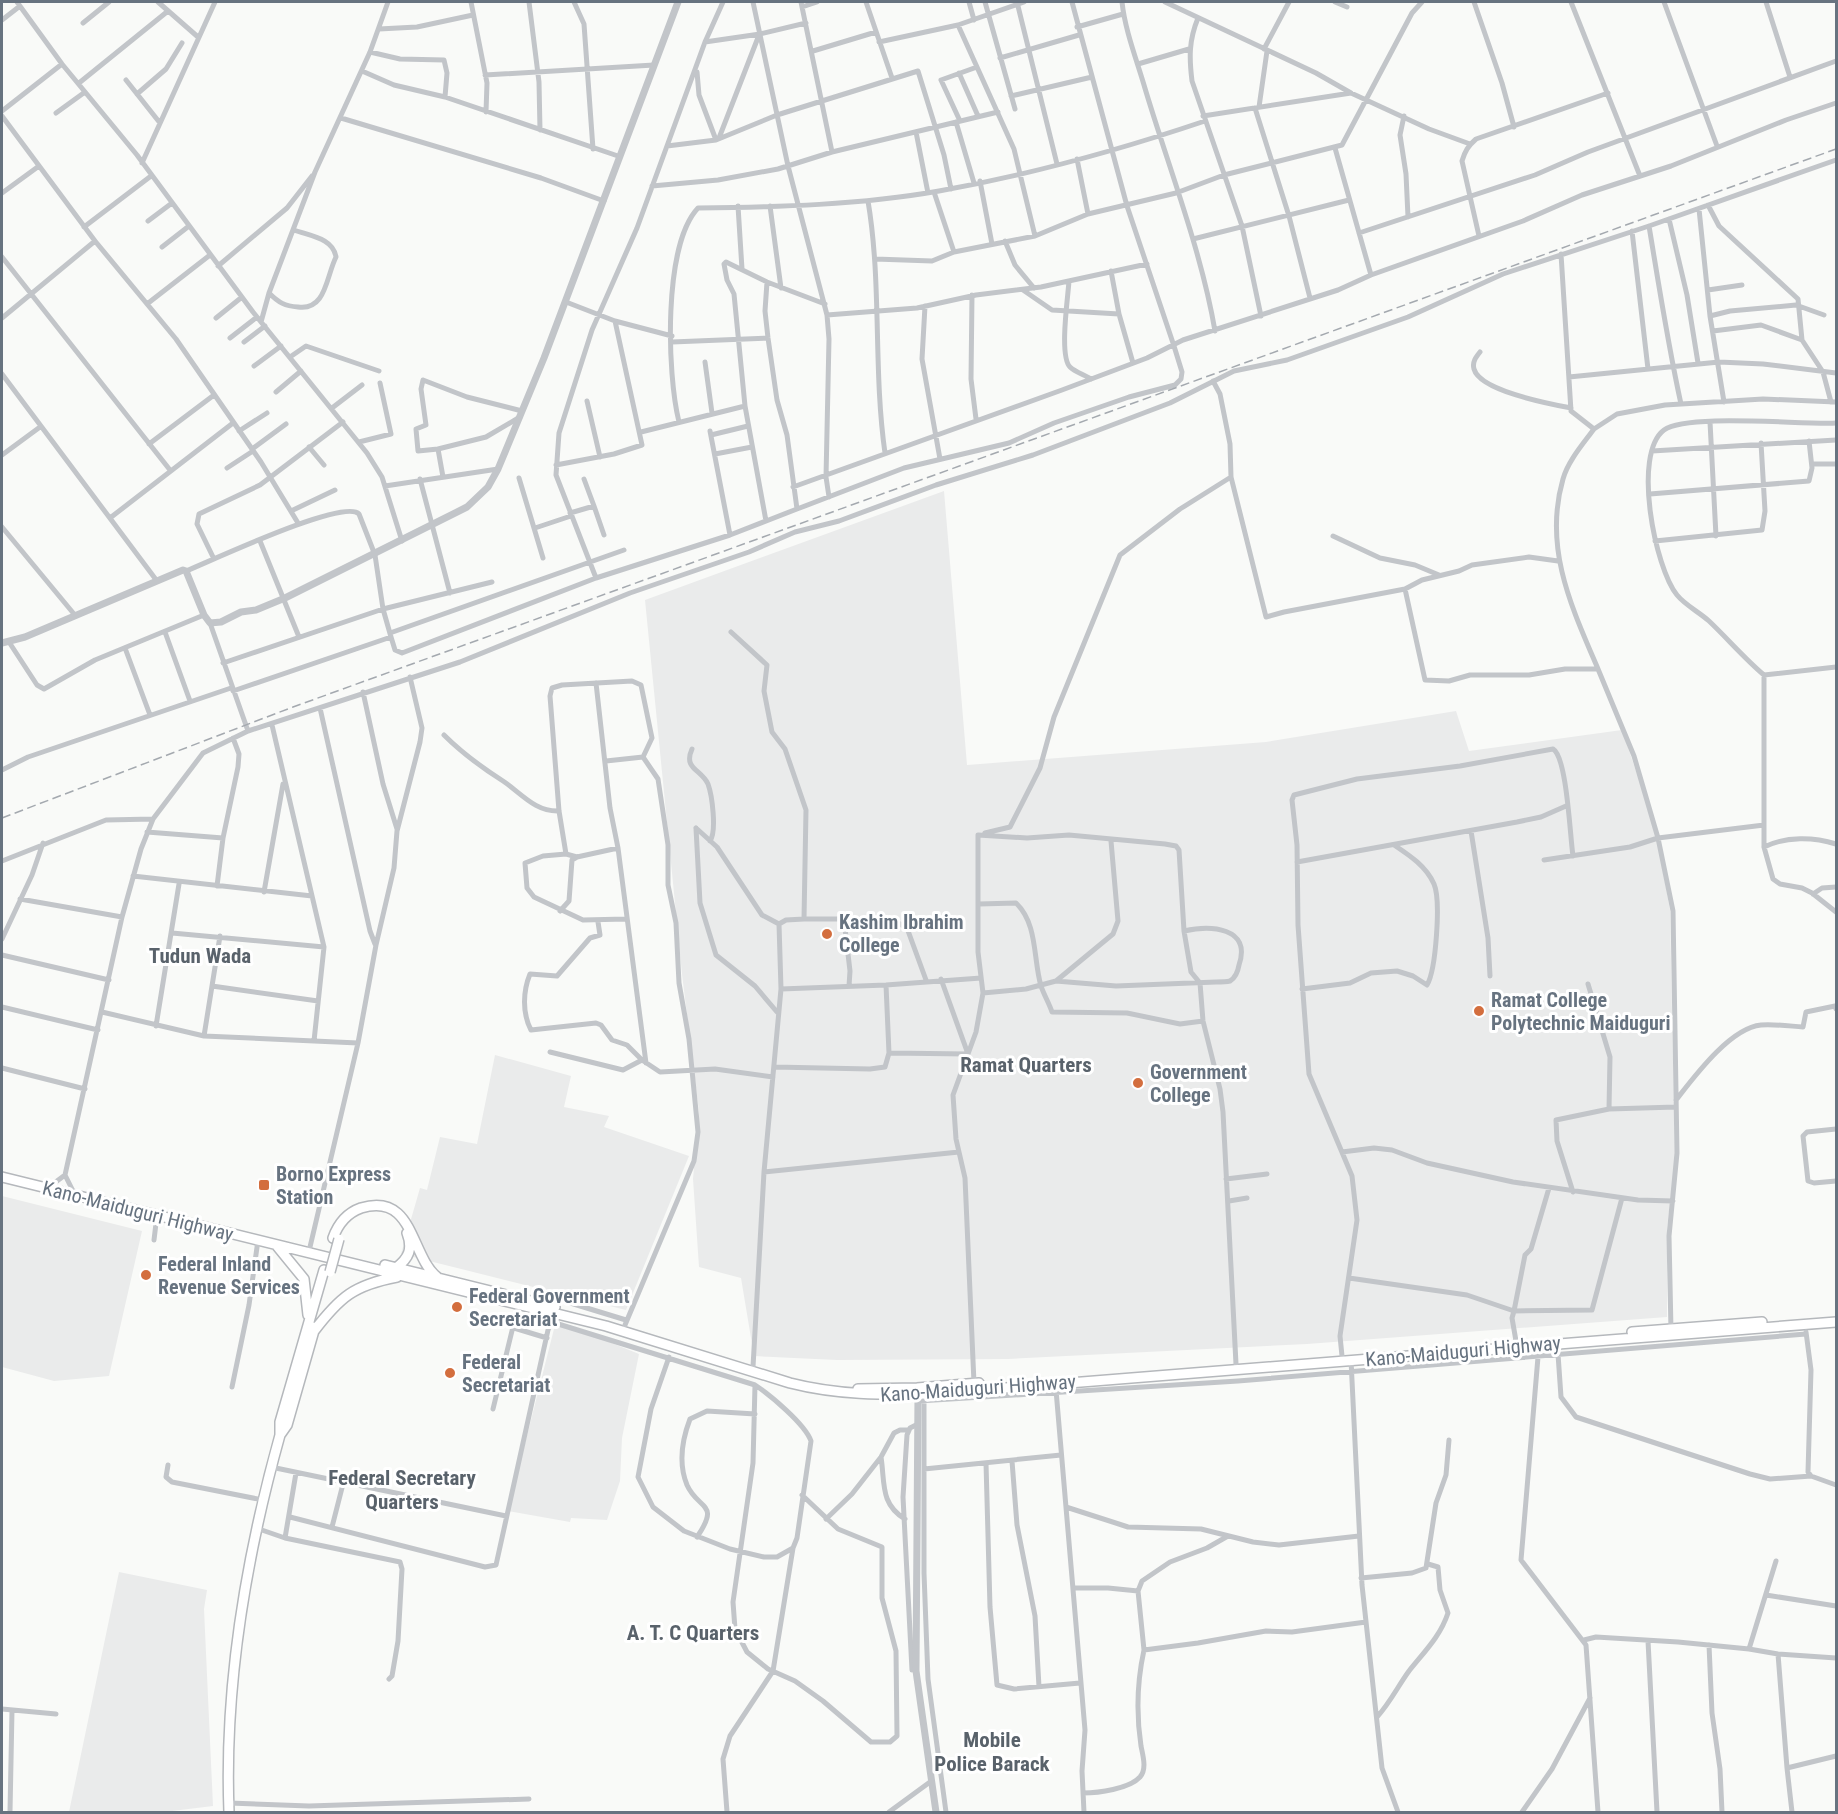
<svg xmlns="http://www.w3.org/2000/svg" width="1838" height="1814" font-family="'Roboto Condensed',sans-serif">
	<rect width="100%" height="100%" fill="#f9faf8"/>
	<path fill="#eaebeb" d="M944 491 967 765 1266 742 1456 711 1469 751 1622 730 1655 827 1670 910 1675 1161 1667 1228V1317L1307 1344 1008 1359 837 1360 754 1356 741 1278 699 1267 693 1179 699 1112 682 974 645 600Z
		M495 1055 571 1076 564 1107 609 1116 604 1127 689 1156 626 1310 401 1254 420 1188 427 1190 440 1137 477 1144Z
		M2 1196 142 1231 109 1376 54 1381 2 1367Z
		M555 1325 597 1337 639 1354 622 1438 620 1481 607 1520 571 1518 570 1522 508 1511Z
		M119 1572 207 1590 204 1609 213 1806 164 1812H69Z"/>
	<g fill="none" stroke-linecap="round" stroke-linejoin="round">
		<g stroke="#b5b8bc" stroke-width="12">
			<path id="trunk" d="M2 1177 606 1326 790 1383C837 1395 882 1395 930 1394L1836 1322
				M333 1238C338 1224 347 1213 361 1208 414 1192 410 1255 437 1277
				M277 1246 304 1279 308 1315
				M385 1265 555 1307
				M396 1268C409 1258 413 1249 407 1233
				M314 1331C340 1297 354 1285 397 1277
				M1632 1332 1762 1322
				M858 1389 917 1388 979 1383
				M280 1435 287 1425 315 1327
				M229 1812C224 1685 246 1557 280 1435V1422L324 1270"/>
		</g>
		<path stroke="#c2c5c9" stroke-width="5" d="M17 2 62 64 137 155 253 312 367 453 382 477 402 541
			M158 2 198 37
			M471 2 487 83 486 112
			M529 2 539 82 540 130
			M574 2 584 24 593 149
			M753 2 788 166 827 315 829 339 826 477 829 497
			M801 2 832 152
			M866 2 892 78
			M969 2 974 20
			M985 2 1015 109
			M1017 2 1057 164
			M1122 2C1125 30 1136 58 1144 85 1168 166 1201 249 1215 331
			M1165 2 1316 73 1351 93 1429 129 1470 144
			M1335 2 1347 7
			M1474 2 1502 83 1514 127
			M1571 2 1640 176
			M1664 2 1717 146
			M1766 2 1790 77
			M802 7 817 2
			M1198 18C1189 40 1189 57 1192 81L1242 226 1261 316
			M2 20 20 6
			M83 23 109 2
			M958 25 1014 149 1035 236
			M1077 27 1123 14
			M379 29 417 27 473 15
			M705 42 760 34 806 23
			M879 42 958 25 1024 2
			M1264 49 1289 2
			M813 51 876 32
			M370 52 400 59 444 60 447 73 445 97
			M1000 58 1079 35
			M1138 64 1189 49
			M362 71 394 85 445 97 618 156
			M697 72 699 95 716 140
			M959 73 978 116
			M485 75 654 65
			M126 80 160 123
			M79 83 168 11
			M137 94 166 69 182 43
			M1011 96 1092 77
			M1259 107 1267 51
			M1255 108 1289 216 1310 298
			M2 111 62 64
			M56 113 85 92
			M2 116 95 241
			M1203 116 1351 93
			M1404 116 1400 135 1406 174 1408 217
			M341 118 541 178 604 201
			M960 121 941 80 977 67
			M956 122 974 183
			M916 132 928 193
			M719 138 759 35
			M667 146 716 140 777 115 918 71 944 155 951 189
			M1335 148 1371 275
			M1077 159 1088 214
			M142 163 215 2
			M980 181 992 244
			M652 186 718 180 778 169 832 152 998 112
			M934 192 954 252
			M2 193 39 166
			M868 201C882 284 873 369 885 453
			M1708 205 1719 226 1798 299 1802 340 1823 372 1831 402
			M738 206 742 269
			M770 206 781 288
			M1699 209 1710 316 1724 402
			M1669 219 1687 295 1698 363
			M148 221 172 203
			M1649 226C1659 286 1668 345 1681 404
			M84 227 151 176
			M1632 231 1648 369
			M1359 233 1535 175 1588 152 1836 61
			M1479 236 1462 161C1465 151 1468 146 1476 139L1608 93
			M1193 239 1349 200
			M1005 241 1015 265 1034 288
			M162 247 189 226
			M1561 254 1571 411 1594 429 1617 414 1665 405 1763 399 1836 402
			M2 257 170 470
			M875 259 932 261 954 252 1035 236 1088 214 1176 193 1224 175 1342 145 1412 13 1422 2
			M218 266 287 208 312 176
			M1111 271 1119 314 1133 363
			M1069 281C1068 297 1059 356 1070 367 1075 372 1085 375 1091 379
			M1023 290 1052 310 1119 314
			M1708 290 1742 285
			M269 293C279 303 285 306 298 307 326 311 326 277 336 257 333 238 310 236 294 230
			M972 295 971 379 976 419
			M566 302 615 321 672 336
			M147 304 210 255
			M925 306 922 359 940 459
			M827 315 917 308 976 295 1041 287 1147 264
			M1710 316 1730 311 1796 305 1824 315
			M2 318 95 241 176 339 261 462 298 523
			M216 318 242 297
			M261 322 269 293 315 172 370 52 388 2
			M1713 331 1761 325 1802 340
			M230 338 257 317
			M244 342 265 326
			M672 342 768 338
			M1480 352C1476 357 1472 362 1474 369 1480 391 1550 404 1571 408
			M290 357 306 346 379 371
			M705 362 712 413
			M254 366 281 346
			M2 374 157 581
			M1569 377 1719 362 1763 364 1836 373
			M1213 381 1220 394 1230 444 1231 477 1266 617 1284 612 1405 589 1422 580 1459 571 1472 565 1529 557 1558 561
			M276 392 301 371
			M587 401 600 457
			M332 408 362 385
			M679 422C667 374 663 245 698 208 779 207 860 205 939 191 1029 175 1119 150 1205 121
			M1710 422 1716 536
			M1836 423C1803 425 1687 413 1664 430 1632 454 1655 568 1677 595 1685 605 1699 612 1709 621 1728 639 1744 658 1764 675L1836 667
			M1594 429C1583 444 1568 461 1563 479 1543 548 1572 608 1598 669
			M239 431 267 413
			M710 431 730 535
			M641 432 745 406
			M711 435 748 426
			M359 442 391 434 380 383
			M149 444 214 395
			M309 447 324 465
			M252 449 286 424
			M438 449 418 451 416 429 426 425 421 389 423 380 467 397 522 411
			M1652 451 1836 440
			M715 454 752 447
			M2 455 40 427
			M1812 464H1836
			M556 465 614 454 642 445 615 321
			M227 468 253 451
			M443 477 438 449 486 437 520 417
			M519 478 543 558
			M420 479 450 593
			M584 479 594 506
			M385 486 498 469
			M793 487 1062 390 1147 358 1183 340 1338 290 1371 275 1523 221 1582 195 1671 166 1786 120 1836 103
			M1650 494 1809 481 1812 468 1809 441
			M797 509 904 468 1009 443 1054 423 1129 397 1175 385 1181 379 1182 372 1174 346 1127 206 1072 2
			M291 511 335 490
			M570 513 594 506 604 535
			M110 518 233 423
			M766 521 745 406 734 294 727 280 724 264 726 262 767 282 825 304
			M2 527 74 614
			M535 528 571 516
			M1333 536 1380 558 1415 565 1439 575
			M260 541 299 637
			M1655 541 1762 530 1765 511 1761 443
			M214 559 197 524 199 514 260 485 343 422
			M186 571C211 561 344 498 359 514L375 555 383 609 391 637 233 691
			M596 578 556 475 559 433 592 330 637 228 705 42 723 2
			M1405 589 1425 680 1449 681 1470 675H1529L1565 669H1598L1634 756 1658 838 1764 825
			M210 623 248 731
			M165 632 190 701
			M731 632 767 665 764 691 772 732 785 749 806 810 804 919
			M390 633 624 550
			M391 637 395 650 402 653 596 578 730 535 797 509 787 435 777 400 768 338 765 311 767 282
			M9 642 37 685 44 689 95 660 204 615
			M125 648 150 715
			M223 663 383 609 492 582
			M1764 675V847L1773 879 1780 884 1802 888 1812 893 1836 912
			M596 683 610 808 618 848 646 1063
			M363 692 383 784 397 829
			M320 708 370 931 375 944
			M272 725 324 947 314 1041
			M444 735C462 753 481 767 503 781 521 793 535 812 559 811
			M692 749C683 769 701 769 708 784 712 795 717 831 710 841
			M2 770 28 757 231 688
			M696 828 700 903 716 955 755 986 777 1012
			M696 828 717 847 762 915 779 924
			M1471 831 1488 938 1490 976
			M147 832 223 838
			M985 833 1010 827 1040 768 1054 717 1120 555 1180 509 1231 477
			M978 835 1027 838 1069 835 1165 844 1176 846 1179 850 1184 931 1191 972 1200 983 1203 1021 1220 1089 1223 1112 1236 1364
			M1764 847C1786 836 1814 837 1836 844
			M618 848 577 857 566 854 543 856 525 863 527 888 534 897 583 920 626 919
			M566 854 559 811 550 696 552 688 562 685 632 681 641 685 652 738 643 757 606 761
			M1544 860 1630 847 1658 838 1673 911 1677 1153 1669 1236 1671 1330
			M2 861 106 820 153 819
			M1297 862 1517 822 1541 817 1566 806
			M133 876 312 896
			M217 886 223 838 238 767 239 754 233 738
			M264 892 283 784
			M1813 894 1822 888 1836 887
			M20 899 122 917
			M979 904 1016 903C1038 924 1033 959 1041 986 1044 995 1049 1003 1052 1012L1127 1013 1180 1024 1203 1021
			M560 911 569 901 572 860 577 857
			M844 920 850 971 849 986
			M598 922 600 935 590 938 557 976 530 974C523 991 522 1013 531 1030L596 1023 601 1025 612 1040 627 1045 642 1060 660 1072 715 1069 773 1077
			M779 924 786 920 804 919H891L907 928 926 980
			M172 933 324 947
			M2 939 32 875 43 843
			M2 955 109 980
			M1056 981 1116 986 1216 982C1220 982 1226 982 1230 981 1235 978 1238 971 1239 965 1252 927 1210 925 1184 931
			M1588 984 1610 1057 1609 1109
			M212 986 318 1001
			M781 989 886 985 981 978
			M1302 989 1350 983 1371 973 1397 971 1413 976 1427 985C1436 970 1441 900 1434 884 1426 866 1409 855 1394 845
			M983 993 1026 989 1056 981 1113 934 1118 921 1111 841
			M2 1007 98 1030
			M102 1012 204 1036 358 1043
			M156 1026 179 884
			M204 1036 220 936
			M550 1052 623 1070 642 1060
			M889 1053 968 1054 941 979
			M774 1067 870 1069 885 1067 889 1053 886 985
			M2 1068 85 1089
			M1676 1100C1694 1077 1730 1028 1761 1025 1775 1024 1789 1026 1803 1027L1806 1012 1835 1006 1836 1009
			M1836 1129 1807 1132 1803 1136 1808 1181 1814 1183 1836 1181
			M1342 1152 1374 1148 1392 1150 1427 1163 1513 1182 1638 1200 1673 1201
			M764 1172 959 1152
			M1226 1179 1267 1174
			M53 1184 65 1175
			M1549 1188 1531 1249 1525 1255 1514 1311 1592 1310 1622 1198
			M72 1189 65 1175 122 917 141 849 153 819 203 753 248 731 460 662 630 593 749 552 795 532 839 521 936 485 1033 455 1170 403 1234 371 1287 360 1408 317 1503 274 1649 226 1836 160
			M1573 1192 1557 1141 1556 1120 1609 1109 1676 1107
			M1229 1201 1247 1198
			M154 1240 157 1215
			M310 1247 358 1043 376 945 394 868 397 831 420 742 422 728 410 677
			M1349 1278 1467 1295 1514 1311 1512 1318 1516 1341
			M543 1303 554 1298 626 1320
			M625 1325 694 1161 698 1132 689 1039 679 983 676 923 668 885V845L658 779 643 757
			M514 1328 547 1338
			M1806 1332 1811 1370 1808 1472 1811 1476
			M1539 1345 1521 1560 1586 1645 1598 1812
			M1558 1354 1561 1397 1576 1417 1750 1474 1770 1479 1811 1476 1836 1485
			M1342 1356 1340 1336 1357 1220 1352 1176 1309 1074 1298 925 1297 845 1292 800 1294 795 1357 779 1460 766 1553 749C1567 757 1570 837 1573 856
			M669 1357 651 1409 638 1477 653 1507 684 1531 730 1549 764 1557H777L793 1548
			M1351 1360 1362 1585 1382 1768 1398 1812
			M753 1367 764 1172 781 989 779 924
			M974 1383 965 1178 956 1139 953 1095 976 1032 983 993 978 952V835
			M755 1385 753 1463 733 1602 735 1629 747 1652 768 1669 795 1681 823 1701 871 1742H890L897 1736 896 1651 882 1598V1547L838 1529 802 1495
			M232 1387 249 1305 258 1240
			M1056 1390 1085 1730 1082 1771 1084 1812
			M924 1400V1573L928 1679 946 1812
			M919 1401 1238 1381 1806 1334
			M493 1409 519 1302
			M881 1457C885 1483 880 1504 905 1519
			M1012 1461 1017 1525 1035 1616 1039 1687
			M986 1463 990 1607 997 1685 1014 1689 1080 1683
			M168 1465 166 1477 172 1482 263 1500
			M271 1467 506 1516
			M924 1469 1061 1455
			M1066 1507 1128 1527 1201 1529 1253 1542 1279 1545 1359 1536
			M290 1517 485 1567 496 1565 548 1330 551 1324 555 1323 755 1385C770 1395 805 1424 811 1441L797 1538 793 1548 773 1671 730 1736 723 1759 727 1812
			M826 1519 852 1494 881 1457 894 1433 900 1430H908
			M332 1527 343 1484
			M256 1528 285 1538 400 1562 402 1569 398 1641 392 1676 389 1679
			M1228 1536 1207 1548 1170 1562 1142 1581 1138 1591 1144 1650 1198 1643 1266 1631 1292 1632 1366 1622
			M697 1537C721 1502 698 1510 687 1485 678 1463 682 1440 690 1419L707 1411 755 1414
			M285 1538 296 1473
			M1361 1578 1412 1573 1426 1568 1436 1503 1446 1475 1449 1440
			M1073 1588H1108L1138 1591
			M1766 1595 1836 1606
			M1584 1640 1596 1637 1678 1642 1749 1649 1778 1654 1836 1658
			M1648 1641 1657 1812
			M1709 1645 1712 1713 1720 1769 1722 1812
			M1749 1649 1776 1561
			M1778 1654 1787 1768
			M912 1670 903 1497 907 1435 910 1428 918 1424
			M2 1709 56 1714
			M1377 1717C1390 1703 1398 1686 1409 1671 1424 1652 1440 1637 1448 1613L1440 1590 1438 1567 1428 1564
			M1083 1793C1098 1793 1129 1789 1140 1777 1147 1769 1143 1756 1141 1746 1136 1713 1137 1682 1144 1650
			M229 1803 309 1806 529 1799
			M10 1812 12 1710
			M889 1812 930 1782
			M1522 1812 1552 1769 1590 1698
			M1792 1812 1787 1768 1836 1756"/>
		<path stroke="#c2c5c9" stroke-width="7" d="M2 643 25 637 183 570 186 571 204 615 210 623 221 622 241 612 256 610 285 598 467 507 488 487 498 469 544 358 678 2
			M918 1395 916 1671 936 1812"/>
		<use href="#trunk" stroke="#fff" stroke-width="9"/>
		<path stroke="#a4a9af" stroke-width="1.5" stroke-dasharray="9 4.5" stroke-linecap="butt" d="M2 818 293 707 1836 149"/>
		<g stroke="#b5b8bc" stroke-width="12" stroke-linecap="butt">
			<path id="trunk-bridge" d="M330 1272 339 1239"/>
		</g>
		<use href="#trunk-bridge" stroke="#fff" stroke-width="9"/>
	</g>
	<g fill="#d36e3e" stroke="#fff" stroke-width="2">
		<circle cx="827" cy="934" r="6"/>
		<circle cx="1479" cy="1011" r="6"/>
		<circle cx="1138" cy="1083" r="6"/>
		<rect x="258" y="1179" width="12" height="12" rx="3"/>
		<circle cx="146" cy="1275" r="6"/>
		<circle cx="457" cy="1307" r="6"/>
		<circle cx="450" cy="1373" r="6"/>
	</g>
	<g text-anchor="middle" stroke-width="6" stroke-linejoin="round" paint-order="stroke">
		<g font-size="20" font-weight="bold" fill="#677380" stroke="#fff" text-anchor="start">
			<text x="839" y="929">Kashim Ibrahim<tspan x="839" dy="23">College</tspan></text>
			<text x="1491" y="1007">Ramat College<tspan x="1491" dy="23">Polytechnic Maiduguri</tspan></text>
			<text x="1150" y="1079">Government<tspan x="1150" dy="23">College</tspan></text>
			<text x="276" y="1181">Borno Express<tspan x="276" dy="23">Station</tspan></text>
			<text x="158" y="1271">Federal Inland<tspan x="158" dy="23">Revenue Services</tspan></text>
			<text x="469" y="1303">Federal Government<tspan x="469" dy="23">Secretariat</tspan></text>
			<text x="462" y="1369">Federal<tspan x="462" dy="23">Secretariat</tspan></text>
		</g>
		<g font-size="20" fill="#677380" stroke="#fff">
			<text transform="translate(138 1211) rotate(14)" y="7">Kano-Maiduguri Highway</text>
			<text transform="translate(1463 1351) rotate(-5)" y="7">Kano-Maiduguri Highway</text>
			<text transform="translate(978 1388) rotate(-4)" y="7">Kano-Maiduguri Highway</text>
		</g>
		<g font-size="21" font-weight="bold" fill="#59626b" stroke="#fff">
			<text x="200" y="963">Tudun Wada</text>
			<text x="1026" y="1072">Ramat Quarters</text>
			<text x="402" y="1485">Federal Secretary<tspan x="402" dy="24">Quarters</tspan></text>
			<text x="693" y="1640">A. T. C Quarters</text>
			<text x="992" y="1747">Mobile<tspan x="992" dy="24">Police Barack</tspan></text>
		</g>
	</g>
	<rect width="1838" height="1814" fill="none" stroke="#677380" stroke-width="6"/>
</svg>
